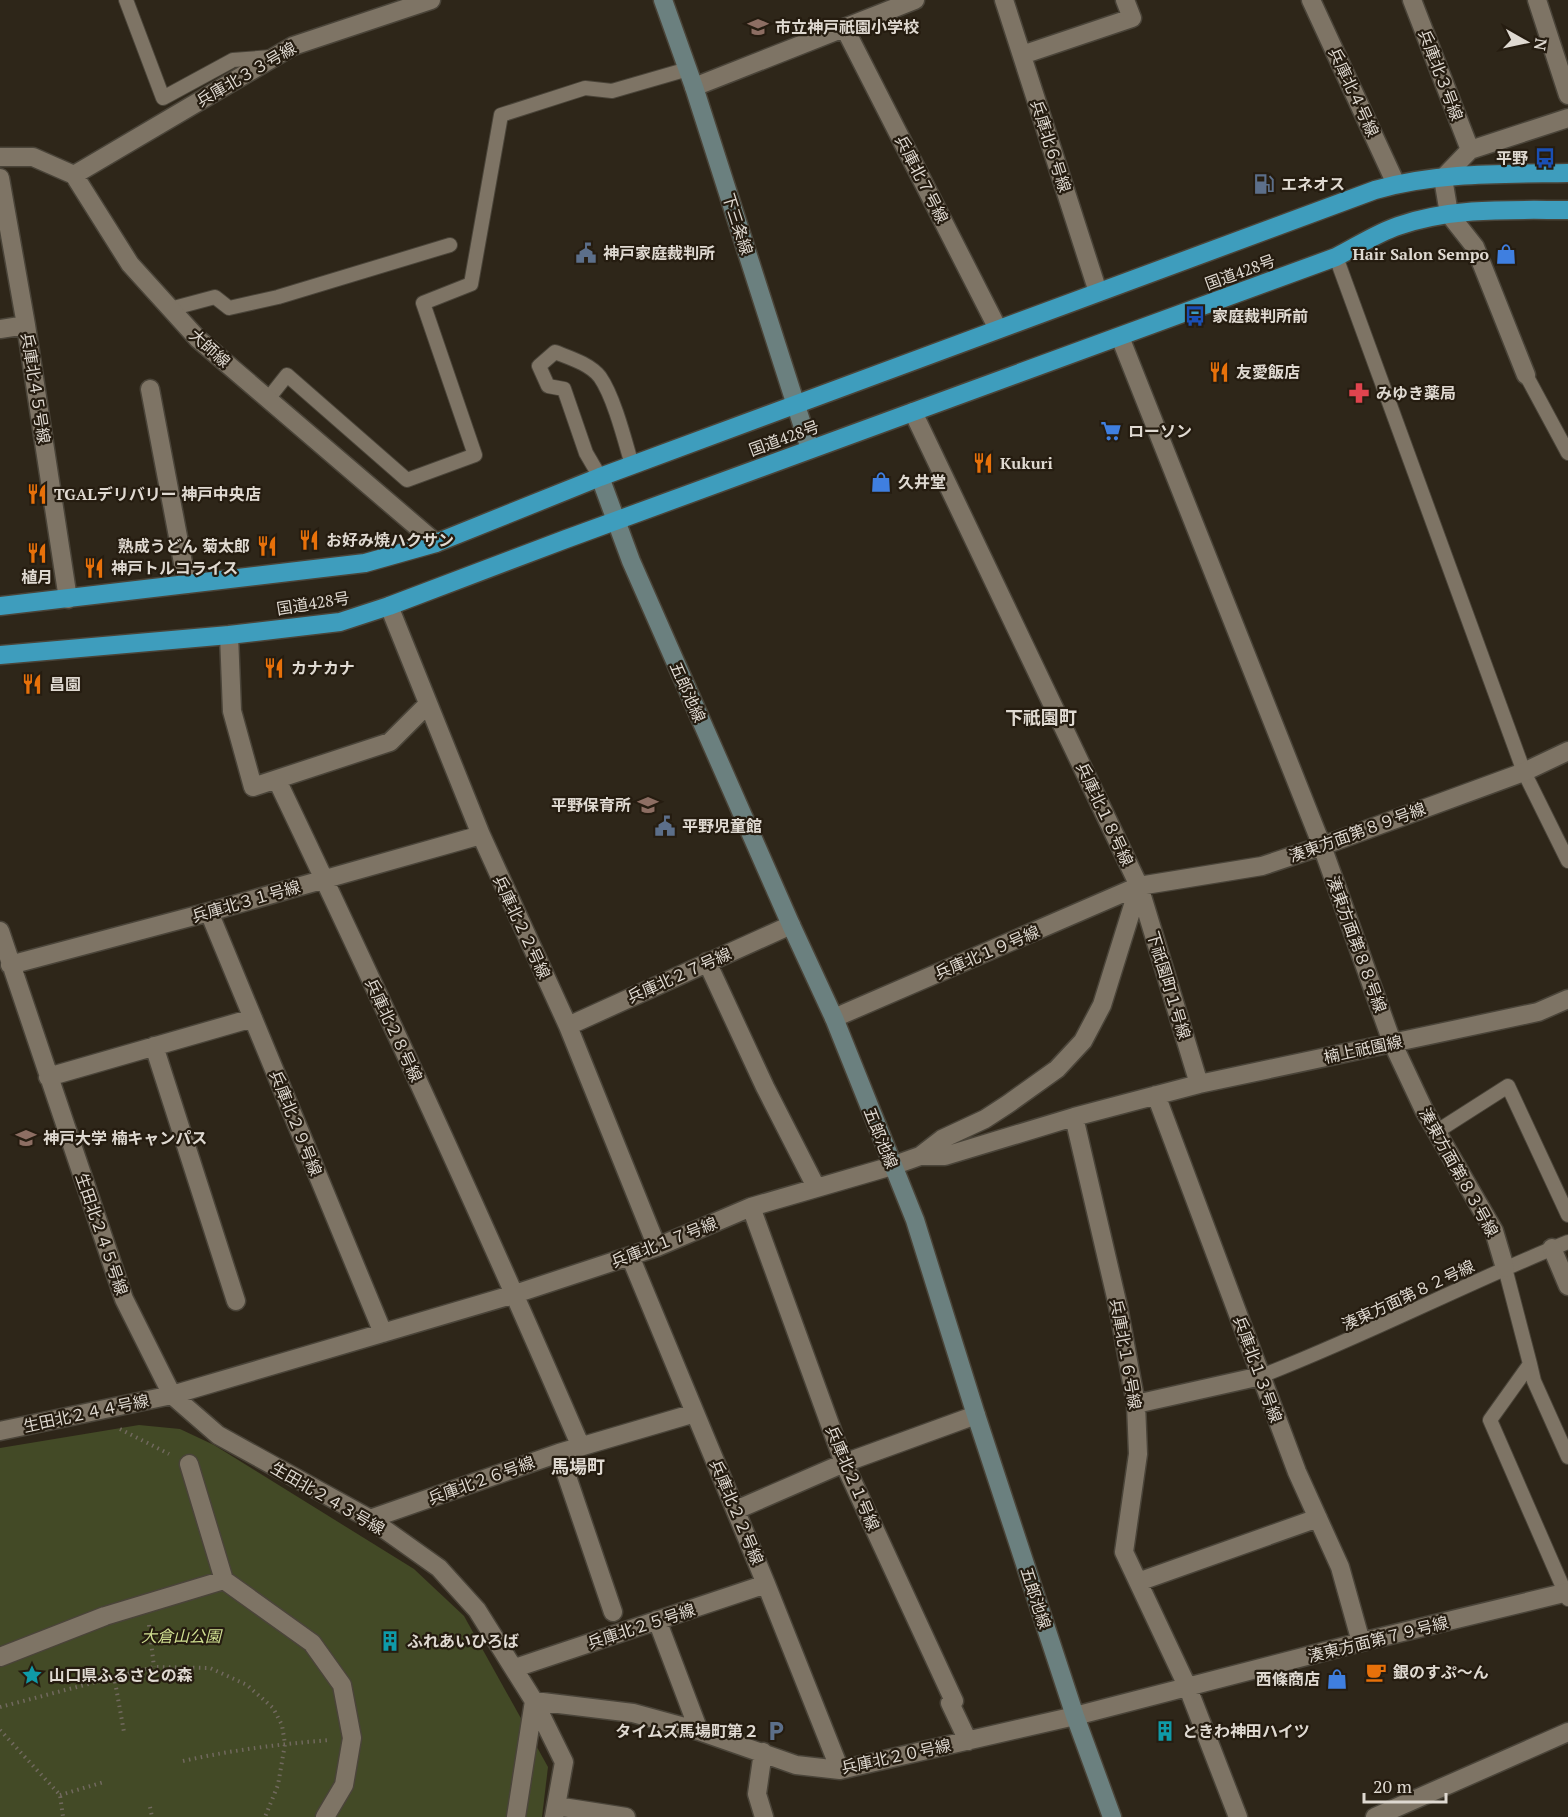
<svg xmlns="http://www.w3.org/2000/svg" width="1568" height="1817" font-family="'PT Serif','Noto Sans JP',serif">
	<rect width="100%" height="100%" fill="#2e2619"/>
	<path fill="#434a26" d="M139 1425 180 1429 214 1445 414 1569 464 1616 548 1767 542 1817H0V1448Z"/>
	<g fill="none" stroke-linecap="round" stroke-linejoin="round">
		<g stroke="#4a4439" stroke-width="16">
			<path id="lane" d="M126 0 163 98 233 60 271 57
				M1336 257 1524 772 1568 861
				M170 309 215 297 229 308 278 297 450 245
				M1526 375 1568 453
				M268 399 287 375 407 480 475 455 423 303 471 284 501 115 585 88 612 91 688 69
				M600 477 586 453 564 389 548 386 539 366 555 352C570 358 590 364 600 377 614 397 625 441 632 465
				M1436 1132 1508 1086 1568 1215
				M1505 1268 1530 1364 1490 1420 1568 1599
				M1530 1364 1534 1381 1568 1457
				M1261 1376C1365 1336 1464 1284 1568 1242"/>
		</g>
		<g stroke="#4a4439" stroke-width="21">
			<path id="street" d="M1004 0 1098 292
				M1311 0 1396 184
				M1412 0 1470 150
				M1537 0 1568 95
				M845 29 998 329
				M1022 55 1132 18 1125 0
				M694 87 915 0
				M0 157H33L74 175 130 264 198 339 436 543
				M74 175 293 46 431 0
				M0 178 26 325 68 599
				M0 329 26 325
				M1120 337 1322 846 1392 1042 1424 1110 1494 1231 1505 1268
				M1526 375 1475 247 1449 214 1443 178 1470 150 1568 118
				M150 389 187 584
				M913 412 1139 886 1199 1084
				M389 606 481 835 568 1026 657 1247
				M229 635 232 711 253 787 390 742 428 704
				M277 780C382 1000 484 1222 581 1447
				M209 912 383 1333
				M0 931 124 1299 172 1395 218 1435 370 1519 439 1568 477 1610 534 1701 564 1762 554 1817
				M707 962 765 1087 816 1187
				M10 965 209 912 481 835
				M834 1018 1139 886 1262 866 1322 846 1524 772 1568 751
				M568 1026 791 925
				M154 1046 236 1301
				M48 1077 253 1018
				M1156 1095 1297 1472 1340 1567 1361 1642
				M1074 1117 1118 1306 1136 1404 1138 1454 1124 1552 1188 1688 1238 1817
				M920 1156 942 1139 985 1119 1008 1104 1057 1069 1083 1041 1102 1005 1139 886
				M751 1207 844 1463 954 1701 950 1703 968 1741
				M1552 1248 1568 1286
				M630 1256 766 1584 840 1770
				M1136 1404 1261 1376
				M0 1431 172 1395 515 1294 630 1256 657 1247 751 1207 892 1166 920 1156H945L1074 1117 1199 1084 1538 1012 1568 999
				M559 1453 613 1612
				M189 1464 224 1580 312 1643 342 1685 352 1738 344 1785 325 1817
				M736 1510 844 1463 976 1415
				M370 1519 559 1453 695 1413
				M1138 1582 1318 1518
				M657 1620 699 1731
				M0 1657 105 1616 224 1580
				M515 1668 766 1584
				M534 1701 633 1713 699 1731 796 1765 840 1770 1075 1716 1361 1642 1568 1592
				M763 1752 757 1794 764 1817
				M556 1806 626 1817
				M516 1817 534 1701
				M1375 1817 1568 1732"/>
		</g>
		<g stroke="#4a4439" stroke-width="21">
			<path id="secondary" d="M663 0 694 87 810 449
				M600 477 631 561 791 925 834 1018 915 1220 976 1415 1075 1716 1112 1817"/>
		</g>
		<g stroke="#4a4439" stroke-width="21">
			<path id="highway" d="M0 606 365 563 436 543 600 477 1375 190C1436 172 1504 174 1568 173
				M0 655 229 635 340 622 389 606 566 539 1336 257C1356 247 1377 233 1398 226 1453 207 1511 210 1568 210"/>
		</g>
		<path stroke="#71695e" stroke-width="4" stroke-dasharray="1.5 4.5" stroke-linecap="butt" d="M120 1429 169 1454
			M149 1625 154 1667
			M114 1676 124 1732
			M0 1707 154 1667 210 1668 247 1685 273 1708 282 1725 285 1744 278 1785 265 1817
			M0 1730 60 1795 63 1817
			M183 1761C232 1750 280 1744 330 1740
			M60 1795 104 1782
			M150 1807 152 1817"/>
		<use href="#lane" stroke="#7e7465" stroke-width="14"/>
		<use href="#street" stroke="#7e7465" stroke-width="18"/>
		<use href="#secondary" stroke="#6b807f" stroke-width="18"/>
		<use href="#highway" stroke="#3e9dbd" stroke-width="18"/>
	</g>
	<defs>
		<g id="school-bare" transform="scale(1.62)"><path d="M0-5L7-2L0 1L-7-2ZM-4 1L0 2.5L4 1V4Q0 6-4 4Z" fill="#8d6e63" stroke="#251c10" stroke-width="2.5" paint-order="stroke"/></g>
		<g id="bus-bare" transform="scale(1.62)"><path d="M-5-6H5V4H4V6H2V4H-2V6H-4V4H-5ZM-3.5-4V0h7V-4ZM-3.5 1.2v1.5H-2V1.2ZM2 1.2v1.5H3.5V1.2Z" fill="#1a4fb4" stroke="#251c10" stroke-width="2.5" paint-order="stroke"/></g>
		<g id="fuel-bare" transform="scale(1.62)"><path d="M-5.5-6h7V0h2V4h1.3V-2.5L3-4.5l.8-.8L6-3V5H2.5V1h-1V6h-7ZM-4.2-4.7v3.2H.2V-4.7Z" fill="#5c6f8a" stroke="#251c10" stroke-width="2.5" paint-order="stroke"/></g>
		<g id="civic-bare" transform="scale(1.62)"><path d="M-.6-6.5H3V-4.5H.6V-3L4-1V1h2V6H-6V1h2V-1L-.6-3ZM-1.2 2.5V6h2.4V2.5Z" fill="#5c6f8a" stroke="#251c10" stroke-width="2.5" paint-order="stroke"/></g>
		<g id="shop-bare" transform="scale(1.62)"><path d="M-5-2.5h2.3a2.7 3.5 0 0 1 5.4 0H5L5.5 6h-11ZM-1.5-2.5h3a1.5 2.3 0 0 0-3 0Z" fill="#3f7fe0" stroke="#251c10" stroke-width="2.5" paint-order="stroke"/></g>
		<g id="restaurant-bare" transform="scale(1.62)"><path d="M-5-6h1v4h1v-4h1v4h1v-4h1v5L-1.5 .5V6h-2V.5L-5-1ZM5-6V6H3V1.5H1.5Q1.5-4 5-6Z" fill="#e8710a" stroke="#251c10" stroke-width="2.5" paint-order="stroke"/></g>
		<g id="pharmacy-bare" transform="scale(1.62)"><path d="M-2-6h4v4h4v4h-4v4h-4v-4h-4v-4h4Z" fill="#e0444e" stroke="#251c10" stroke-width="2.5" paint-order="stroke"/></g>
		<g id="supermarket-bare" transform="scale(1.62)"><path d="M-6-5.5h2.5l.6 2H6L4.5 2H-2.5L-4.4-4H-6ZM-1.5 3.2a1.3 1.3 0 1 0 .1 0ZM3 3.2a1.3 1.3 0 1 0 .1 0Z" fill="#3f7fe0" stroke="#251c10" stroke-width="2.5" paint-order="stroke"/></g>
		<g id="university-bare" transform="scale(1.62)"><path d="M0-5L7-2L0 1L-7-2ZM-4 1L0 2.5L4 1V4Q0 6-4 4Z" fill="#8d6e63" stroke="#251c10" stroke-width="2.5" paint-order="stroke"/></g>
		<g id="building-bare" transform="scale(1.62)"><path d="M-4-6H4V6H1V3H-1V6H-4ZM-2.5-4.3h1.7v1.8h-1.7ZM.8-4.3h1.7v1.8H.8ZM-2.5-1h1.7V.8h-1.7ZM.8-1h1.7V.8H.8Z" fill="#0f9aa8" stroke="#251c10" stroke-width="2.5" paint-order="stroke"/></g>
		<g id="cafe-bare" transform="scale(1.62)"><path d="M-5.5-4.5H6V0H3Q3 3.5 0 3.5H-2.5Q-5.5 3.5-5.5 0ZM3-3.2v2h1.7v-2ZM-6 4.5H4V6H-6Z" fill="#e8710a" stroke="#251c10" stroke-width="2.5" paint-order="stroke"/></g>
		<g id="sight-bare" transform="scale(1.62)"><path d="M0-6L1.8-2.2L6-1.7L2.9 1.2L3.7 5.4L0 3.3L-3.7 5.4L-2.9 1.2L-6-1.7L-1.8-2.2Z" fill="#0f9aa8" stroke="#251c10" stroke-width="2.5" paint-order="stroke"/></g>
		<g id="parking-bare" transform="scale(1.62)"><path d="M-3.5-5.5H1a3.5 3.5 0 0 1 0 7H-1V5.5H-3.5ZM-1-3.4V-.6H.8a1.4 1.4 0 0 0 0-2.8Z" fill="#5c6f8a" stroke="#251c10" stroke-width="2.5" paint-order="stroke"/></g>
	</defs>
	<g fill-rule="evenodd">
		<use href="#school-bare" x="758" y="27"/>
		<use href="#bus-bare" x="1545" y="158"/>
		<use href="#fuel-bare" x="1264" y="184"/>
		<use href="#civic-bare" x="586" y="253"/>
		<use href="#shop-bare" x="1506" y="254"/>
		<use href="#bus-bare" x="1195" y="316"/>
		<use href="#restaurant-bare" x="1219" y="372"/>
		<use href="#pharmacy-bare" x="1359" y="393"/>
		<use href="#supermarket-bare" x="1111" y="431"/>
		<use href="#restaurant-bare" x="983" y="463"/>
		<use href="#shop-bare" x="881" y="482"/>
		<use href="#restaurant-bare" x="37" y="494"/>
		<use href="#restaurant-bare" x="309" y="540"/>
		<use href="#restaurant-bare" x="267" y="546"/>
		<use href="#restaurant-bare" x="37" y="553"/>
		<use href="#restaurant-bare" x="94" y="568"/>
		<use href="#restaurant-bare" x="274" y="668"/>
		<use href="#restaurant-bare" x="32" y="684"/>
		<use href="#school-bare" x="648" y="805"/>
		<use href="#civic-bare" x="665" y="826"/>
		<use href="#university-bare" x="26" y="1138"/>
		<use href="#building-bare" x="390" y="1641"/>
		<use href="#cafe-bare" x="1376" y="1672"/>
		<use href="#sight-bare" x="32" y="1675"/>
		<use href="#shop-bare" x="1337" y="1679"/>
		<use href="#parking-bare" x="776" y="1731"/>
		<use href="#building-bare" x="1165" y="1731"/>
	</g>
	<g text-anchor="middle" stroke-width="4.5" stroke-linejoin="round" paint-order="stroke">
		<g font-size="16" font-weight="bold" fill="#dfd9d1" stroke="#251c10" text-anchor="start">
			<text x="775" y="33">市立神戸祇園小学校</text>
			<text x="1528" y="164" text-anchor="end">平野</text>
			<text x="1281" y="190">エネオス</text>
			<text x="603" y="259">神戸家庭裁判所</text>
			<text x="1489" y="260" text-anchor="end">Hair Salon Sempo</text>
			<text x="1212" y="322">家庭裁判所前</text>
			<text x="1236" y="378">友愛飯店</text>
			<text x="1376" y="399">みゆき薬局</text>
			<text x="1128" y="437">ローソン</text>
			<text x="1000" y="469">Kukuri</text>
			<text x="898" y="488">久井堂</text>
			<text x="54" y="500">TGALデリバリー 神戸中央店</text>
			<text x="326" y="546">お好み焼ハクサン</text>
			<text x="250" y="552" text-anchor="end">熟成うどん 菊太郎</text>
			<text x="111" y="574">神戸トルコライス</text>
			<text x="37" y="583" text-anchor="middle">植月</text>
			<text x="291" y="674">カナカナ</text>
			<text x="49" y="690">昌園</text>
			<text x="631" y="811" text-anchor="end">平野保育所</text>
			<text x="682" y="832">平野児童館</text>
			<text x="43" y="1144">神戸大学 楠キャンパス</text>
			<text x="407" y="1647">ふれあいひろば</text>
			<text x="1393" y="1678">銀のすぷ～ん</text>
			<text x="49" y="1681">山口県ふるさとの森</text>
			<text x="1320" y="1685" text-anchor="end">西條商店</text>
			<text x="759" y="1737" text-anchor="end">タイムズ馬場町第２</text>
			<text x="1182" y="1737">ときわ神田ハイツ</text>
		</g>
		<g font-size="16" fill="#dfd9d1" stroke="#251c10">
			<text transform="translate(246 74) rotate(-30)" y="6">兵庫北３３号線</text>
			<text transform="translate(1441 75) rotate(69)" y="6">兵庫北３号線</text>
			<text transform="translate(1354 92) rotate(65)" y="6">兵庫北４号線</text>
			<text transform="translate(1051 146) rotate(72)" y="6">兵庫北６号線</text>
			<text transform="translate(922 179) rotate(63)" y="6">兵庫北７号線</text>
			<text transform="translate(738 224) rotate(72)" y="6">下三条線</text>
			<text transform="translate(1240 272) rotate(-20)" y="6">国道428号</text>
			<text transform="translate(210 348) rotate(42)" y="6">大師線</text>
			<text transform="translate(36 388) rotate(81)" y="6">兵庫北４５号線</text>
			<text transform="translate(784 438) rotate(-20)" y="6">国道428号</text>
			<text transform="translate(313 603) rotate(-9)" y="6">国道428号</text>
			<text transform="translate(688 692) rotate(66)" y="6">五郎池線</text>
			<text transform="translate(1105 814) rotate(65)" y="6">兵庫北１８号線</text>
			<text transform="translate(1357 832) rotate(-20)" y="6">湊東方面第８９号線</text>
			<text transform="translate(246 901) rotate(-16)" y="6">兵庫北３１号線</text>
			<text transform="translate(522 927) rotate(65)" y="6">兵庫北２２号線</text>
			<text transform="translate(1357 944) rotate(70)" y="6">湊東方面第８８号線</text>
			<text transform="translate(987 952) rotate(-23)" y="6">兵庫北１９号線</text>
			<text transform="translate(679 975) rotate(-24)" y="6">兵庫北２７号線</text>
			<text transform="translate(1169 985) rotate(73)" y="6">下祇園町１号線</text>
			<text transform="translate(394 1030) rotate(65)" y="6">兵庫北２８号線</text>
			<text transform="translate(1363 1049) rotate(-12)" y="6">楠上祇園線</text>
			<text transform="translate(296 1123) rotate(68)" y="6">兵庫北２９号線</text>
			<text transform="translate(881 1138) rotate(68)" y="6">五郎池線</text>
			<text transform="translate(1459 1172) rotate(61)" y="6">湊東方面第８３号線</text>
			<text transform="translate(102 1234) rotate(71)" y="6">生田北２４５号線</text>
			<text transform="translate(664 1242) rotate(-21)" y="6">兵庫北１７号線</text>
			<text transform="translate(1408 1295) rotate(-25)" y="6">湊東方面第８２号線</text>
			<text transform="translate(1126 1354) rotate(80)" y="6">兵庫北１６号線</text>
			<text transform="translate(1258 1369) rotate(70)" y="6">兵庫北１３号線</text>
			<text transform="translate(86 1413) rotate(-12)" y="6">生田北２４４号線</text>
			<text transform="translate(853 1478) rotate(67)" y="6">兵庫北２１号線</text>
			<text transform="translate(481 1480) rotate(-20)" y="6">兵庫北２６号線</text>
			<text transform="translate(328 1498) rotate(30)" y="6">生田北２４３号線</text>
			<text transform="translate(737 1512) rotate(67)" y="6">兵庫北２２号線</text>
			<text transform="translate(1036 1598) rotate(72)" y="6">五郎池線</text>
			<text transform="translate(641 1626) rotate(-18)" y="6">兵庫北２５号線</text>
			<text transform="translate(1378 1639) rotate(-14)" y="6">湊東方面第７９号線</text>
			<text transform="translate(896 1756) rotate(-12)" y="6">兵庫北２０号線</text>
		</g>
		<g font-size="16" font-style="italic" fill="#d0df91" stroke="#251c10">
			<text x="181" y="1642">大倉山公園</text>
		</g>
		<g font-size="18" font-weight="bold" fill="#dfd9d1" stroke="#251c10">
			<text x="1041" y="724">下祇園町</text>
			<text x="578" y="1473">馬場町</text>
		</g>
	</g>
	<g transform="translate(1526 42) rotate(99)" stroke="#251c10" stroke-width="4.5" paint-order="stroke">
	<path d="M0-4.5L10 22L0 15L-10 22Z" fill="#dfd9d1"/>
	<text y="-9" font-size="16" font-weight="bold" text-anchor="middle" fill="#dfd9d1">N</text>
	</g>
	<path d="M1364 1793v9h82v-9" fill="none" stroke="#dfd9d1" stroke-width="3"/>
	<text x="1373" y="1793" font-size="18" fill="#dfd9d1" stroke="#251c10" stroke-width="4.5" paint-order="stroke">20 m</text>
</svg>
